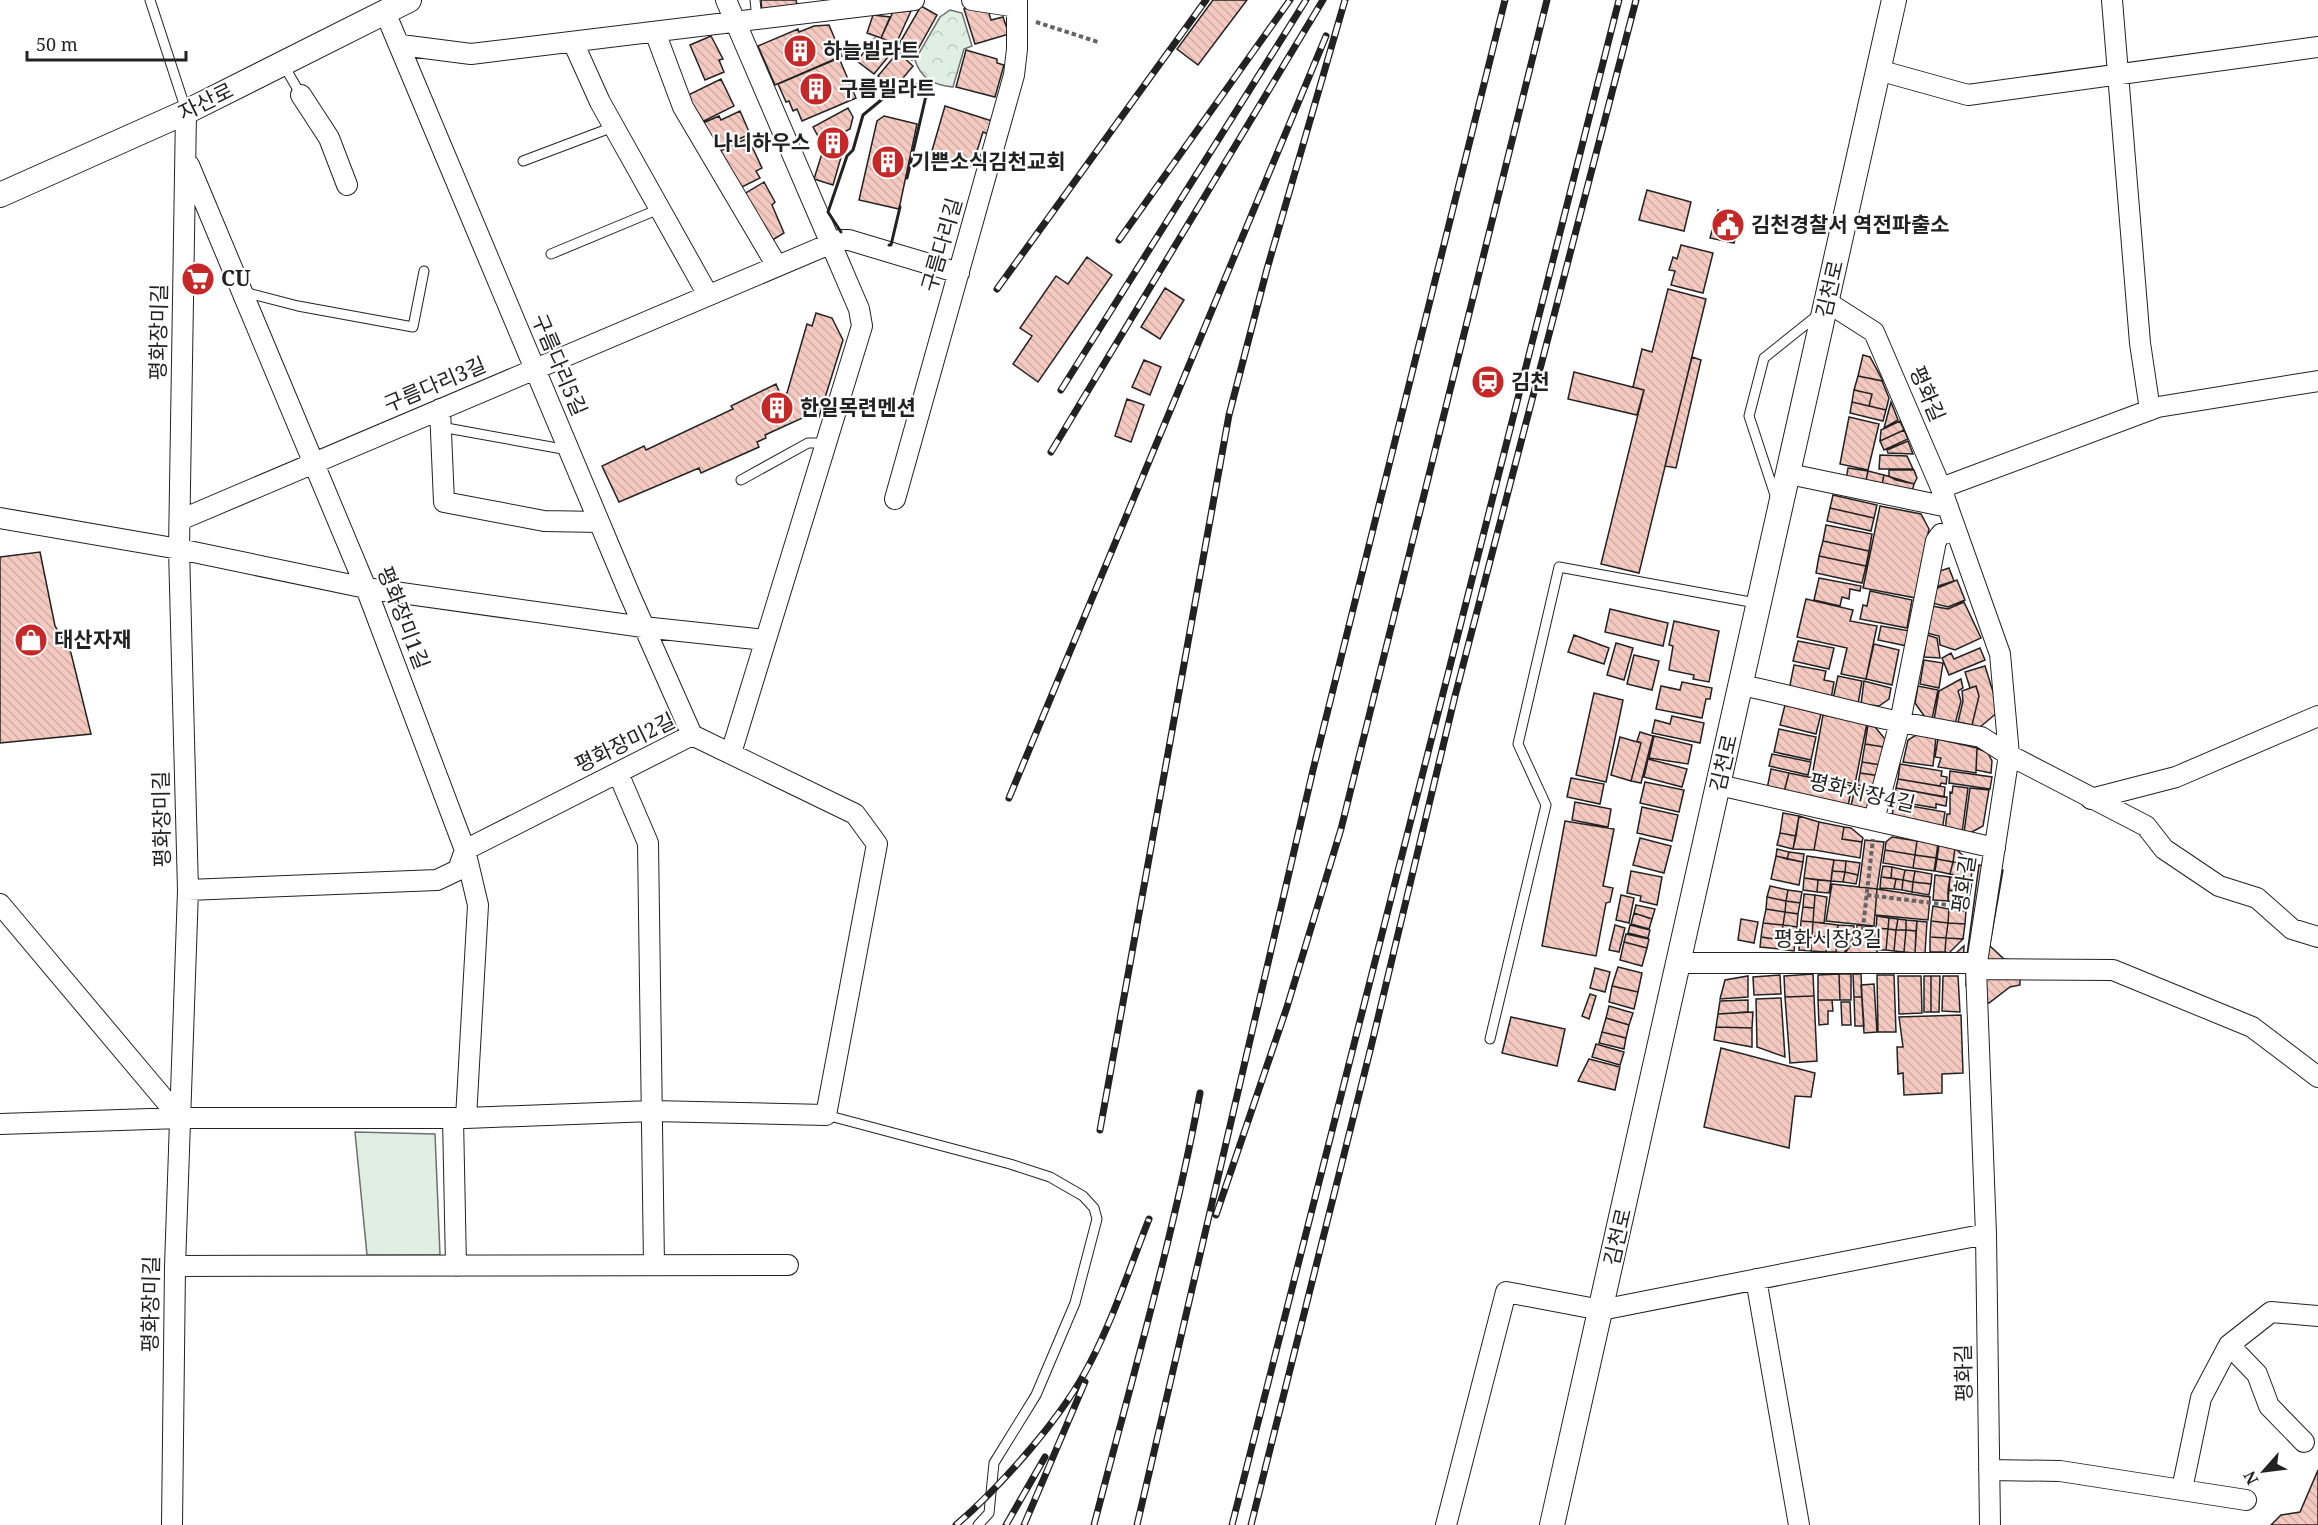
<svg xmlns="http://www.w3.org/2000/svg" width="2318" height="1525" font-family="'Noto Serif','Noto Sans KR',serif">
	<defs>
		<pattern id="forest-crowns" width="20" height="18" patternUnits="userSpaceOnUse" patternTransform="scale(1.5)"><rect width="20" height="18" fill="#e0efe3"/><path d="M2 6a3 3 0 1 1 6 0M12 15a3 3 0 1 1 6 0" fill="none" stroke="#c0cdc2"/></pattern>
		<pattern id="building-back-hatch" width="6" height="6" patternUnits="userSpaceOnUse" patternTransform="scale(1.5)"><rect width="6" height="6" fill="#f3c9c0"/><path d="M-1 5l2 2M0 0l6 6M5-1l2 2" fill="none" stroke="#d0aca5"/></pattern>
	</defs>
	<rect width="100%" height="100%" fill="#fff"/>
	<path fill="#e0efe3" stroke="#6f6f6f" stroke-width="1.5" d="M355 1132 435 1134 440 1255H367Z"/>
	<path fill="url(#forest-crowns)" stroke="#6f6f6f" stroke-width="1.5" d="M950 10 962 13 972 46 964 49 953 87C934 85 921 79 915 60L940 17Z"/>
	<path fill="url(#building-back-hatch)" stroke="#222" stroke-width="1.5" d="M761 0H796L798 8 762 13Z
		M1213 0H1247L1198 65 1177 49Z
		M921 6 937 15 912 60 895 51Z
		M971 7 988 10 991 20 1003 17 1009 34 975 44 964 9Z
		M911 11 896 44 881 38 893 12Z
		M873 15 890 17 881 38 867 33Z
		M829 25 842 56 775 85 758 46 798 29 799 32 814 26Z
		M711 36 723 59 719 60 724 72 705 80 690 45Z
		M875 38 892 52 874 74 857 61Z
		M966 50 997 59V63L1004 65 995 97 956 87Z
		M898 52 913 66 893 90 878 76Z
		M839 58 856 98 802 121 797 109 793 111 789 101 786 102 778 84Z
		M721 79 734 106 696 125 682 98Z
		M945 106 992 121 988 134 983 132 972 167 931 154Z
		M848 108 853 117 850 129 842 133 846 140 833 185 814 179 824 147 813 127Z
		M740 111 750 134 715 150 703 123 719 116 721 120Z
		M884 116 917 124 899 209 859 200 877 121Z
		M748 138 762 168 756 171 760 178 734 191 716 153Z
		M764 182 775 202 772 205 784 233 766 244 739 197Z
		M1647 190 1691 202 1684 231 1639 220Z
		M1718 210 1741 219 1734 243 1710 238Z
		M1681 245 1713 253 1703 293 1671 285 1675 271 1669 270 1673 257 1677 259Z
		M1087 257 1112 275 1038 382 1013 364 1032 336 1020 328 1056 276 1068 284Z
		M1165 288 1184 300 1160 339 1141 327Z
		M1668 289 1706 299 1639 573 1601 564 1644 390 1633 387 1642 349 1652 352Z
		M816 313 832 318 843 340 819 417 811 414 765 435 766 438 757 442 759 447 701 473 699 468 619 502 602 466 644 446 646 450 733 409 731 406 776 384 781 396 787 393 807 324 812 326Z
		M1863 355 1870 357 1883 381 1858 376Z
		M1692 357 1701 360 1676 468 1665 466Z
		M1144 360 1161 367 1150 395 1132 387Z
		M1574 372 1644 390 1637 415 1568 399Z
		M1858 376 1882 381 1889 398 1886 410 1869 406 1872 394 1854 390Z
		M1854 390 1872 394 1869 406 1852 402Z
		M1127 399 1144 405 1131 442 1115 436Z
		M1852 402 1886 410 1883 421 1850 413Z
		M1891 402 1898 420 1884 428Z
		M1849 417 1879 424 1868 470 1840 464Z
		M1900 421 1904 430 1880 441 1881 430Z
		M1904 430 1908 439 1884 450 1880 441Z
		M1908 441 1913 454 1888 453 1887 450Z
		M1880 455 1907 456 1913 469H1879Z
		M1848 468 1868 471 1865 485 1846 480Z
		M1889 470H1914L1917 478 1914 484 1896 480 1889 476Z
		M1868 471 1884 475 1881 489 1865 485Z
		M1884 475 1914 484 1911 496 1881 489Z
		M1833 495 1877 505 1874 518 1830 508Z
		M1880 506 1921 514 1929 529 1916 598 1863 588Z
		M1830 508 1874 518 1871 531 1827 521Z
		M1826 525 1872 534 1869 551 1823 541Z
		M1823 541 1869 551 1866 566 1819 556Z
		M40 552 55 626 71 653 91 734 0 743V557Z
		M1819 556 1866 566 1862 583 1816 573Z
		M1949 568 1954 581 1935 587 1937 572Z
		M1819 578 1861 586 1860 591 1850 589 1849 599 1842 597 1840 606 1814 600Z
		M1957 580 1965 600 1948 607 1932 603 1935 589Z
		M1870 591 1912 600 1907 628 1860 619 1863 605 1867 606Z
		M1806 599 1853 610 1850 621 1877 626 1866 679 1841 674 1847 648 1797 637Z
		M1964 602 1981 638 1955 650 1940 645 1939 636 1927 633 1932 606 1948 609Z
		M1610 609 1668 623 1663 646 1605 632Z
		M1674 621 1719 631 1709 682 1693 679 1694 675 1669 670 1673 646 1669 645Z
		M1881 626 1910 631 1907 646 1878 640Z
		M1574 635 1609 648 1604 664 1568 652Z
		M1927 635 1937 638 1940 658 1924 657Z
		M1798 641 1834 648 1829 669 1793 661Z
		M1616 643 1633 648 1624 680 1607 675Z
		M1874 644 1899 650 1892 685 1866 679Z
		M1980 648 1985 660 1949 675 1942 658 1951 653 1954 659Z
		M1634 655 1659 661 1652 690 1627 684Z
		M1924 660 1943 663 1939 688 1920 684Z
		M1794 665 1826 671 1824 680 1834 682 1831 699 1789 690Z
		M1985 666 1999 711 1979 728 1972 725 1979 696 1976 686 1970 688 1965 672Z
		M1838 676 1862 681 1858 704 1833 699Z
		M1961 679 1963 688 1958 691 1961 701 1955 724 1934 720 1939 691Z
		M1864 681 1891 688 1889 699 1879 706 1861 704Z
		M1682 682 1712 688 1710 699H1706L1702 718 1656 709 1661 686 1680 690Z
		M1918 686 1938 690 1932 719 1925 717 1915 703Z
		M1976 686 1979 696 1972 725 1958 722 1963 701 1962 691Z
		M1594 693 1623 700 1606 782 1576 775Z
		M1785 705 1821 714 1816 734 1780 725Z
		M1823 715 1867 723 1855 784 1812 776Z
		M1672 716 1704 723 1700 743 1652 733 1655 720 1670 724Z
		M1868 725 1875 727 1885 739 1884 747 1865 744Z
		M1779 729 1816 737 1811 760 1774 752Z
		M1640 732 1653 736 1641 783 1631 781 1641 743 1637 741Z
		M1921 732 1936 737 1933 766 1903 762 1908 740Z
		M1654 736 1692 745 1688 764 1649 758Z
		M1620 737 1641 743 1631 781 1611 775Z
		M1938 739 1977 748 1976 773 1938 767 1941 758 1935 757Z
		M1865 744 1884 747 1881 765 1862 762Z
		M1977 748 1988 753 1992 761 1991 773 1976 770Z
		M1772 754 1811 762 1808 775 1769 766Z
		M1648 759 1687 769 1682 787 1644 777Z
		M1862 762 1881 765 1880 776 1860 773Z
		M1900 764 1942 771 1941 776 1947 777 1946 784 1941 783 1940 786 1898 779Z
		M1771 769 1789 773 1784 792 1767 789Z
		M1950 771 1992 777 1990 789 1949 783Z
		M1789 773 1852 786 1848 806 1784 792Z
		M1860 773 1880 776 1878 789 1858 785Z
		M1571 778 1604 784 1600 804 1567 797Z
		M1898 779 1945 787 1944 797 1896 788Z
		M1645 782 1684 790 1679 812 1640 803Z
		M1953 786 1968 788 1962 833 1945 830 1947 814H1950V792L1952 793Z
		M1855 788 1875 792 1873 803 1866 809 1851 806Z
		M1896 788 1947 797 1946 806 1936 804V808L1894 801Z
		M1970 788 1989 790 1983 826 1970 833H1964Z
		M1575 802 1611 809 1608 827 1572 820Z
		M1894 803 1945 812 1942 830 1892 816Z
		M1642 807 1678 815 1672 841 1637 833Z
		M1783 813 1799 816 1796 836 1780 833Z
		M1799 816 1819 822 1814 850 1793 849Z
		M1565 821 1614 829 1603 886 1613 888 1610 902 1606 903 1596 956 1542 946Z
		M1819 822 1844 827 1842 839 1862 842 1860 858 1814 850Z
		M1844 827 1851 828 1863 838 1862 842 1842 839Z
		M1780 833 1796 836 1793 849 1777 845Z
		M1892 837 1917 841 1915 855 1885 850 1886 842Z
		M1640 838 1671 846 1664 873 1633 865Z
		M1865 840 1884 842 1877 889 1859 887Z
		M1917 841 1938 843 1936 858 1915 855Z
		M1939 845 1955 848 1953 862 1937 859Z
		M1955 848 1973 865 1953 862Z
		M1777 849 1789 852 1787 859 1776 856Z
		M1885 850 1915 855 1913 868 1883 863Z
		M1789 852 1804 854 1803 862 1787 859Z
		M1915 855 1936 858 1934 871 1913 868Z
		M1776 856 1803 862 1799 885 1771 879Z
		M1807 856 1834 860 1831 881 1804 878Z
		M1937 859 1953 862 1950 874 1935 871Z
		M1834 860 1846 861 1845 872 1832 871Z
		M1846 861 1860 863 1858 875 1845 872Z
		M1953 862 1973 865 1971 878 1950 874Z
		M1979 865 2003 870 1990 944 1967 955Z
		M1883 866 1892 867 1891 878 1881 877Z
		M1892 867 1905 870 1903 880 1891 878Z
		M1905 870 1915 871 1913 882 1903 880Z
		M1631 871 1662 877 1657 905 1640 901 1641 896 1627 893Z
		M1832 871 1845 872 1843 882 1831 881Z
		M1915 871 1932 874 1931 884 1913 882Z
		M1845 872 1858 875 1856 884 1843 882Z
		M1935 875 1950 877 1948 901 1933 900Z
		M1881 877 1896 879 1894 889 1880 888Z
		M1950 877 1972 881 1970 893 1948 890Z
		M1804 878 1818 880 1817 892 1803 890Z
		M1896 879 1903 880 1902 890 1894 889Z
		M1818 880 1831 881 1829 893 1817 892Z
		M1903 880 1913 882 1912 892 1902 890Z
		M1913 882 1931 884 1929 895 1912 892Z
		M1832 884 1877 889 1874 926 1826 921Z
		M1770 886 1788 890 1786 901 1767 897Z
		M1877 889 1930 897 1928 920 1875 915Z
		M1788 890 1802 892 1800 903 1786 901Z
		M1948 890 1970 893 1968 904 1948 901Z
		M1804 894 1815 895 1814 908 1803 907Z
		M1621 895 1634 898 1629 923 1616 920Z
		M1815 895 1827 897 1824 923 1813 922Z
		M1767 897 1786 901 1785 912 1766 909Z
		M1786 901 1800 903 1798 914 1785 912Z
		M1636 905 1655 909 1652 919 1634 913Z
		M1933 906 1949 909 1948 923 1931 921Z
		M1803 907 1814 908 1813 922 1801 921Z
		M1766 909 1785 912 1783 925 1763 923Z
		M1949 909 1966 911 1965 924 1948 923Z
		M1785 912 1798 914 1797 927 1783 925Z
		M1634 913 1652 919 1649 929 1631 924Z
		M1877 916 1889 918 1888 929 1876 928Z
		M1889 918 1898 919 1896 930 1888 929Z
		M1741 919 1758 922 1754 943 1738 940Z
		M1898 919 1906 920V930H1896Z
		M1906 920 1917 921 1916 931 1906 930Z
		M1801 921 1813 922 1812 936 1800 934Z
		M1917 921 1927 922 1925 953H1915Z
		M1931 921 1948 923 1946 938 1930 937Z
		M1813 922 1838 925 1837 938 1812 936Z
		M1763 923 1783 925 1781 940 1761 937Z
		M1948 923 1965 924 1963 939 1946 938Z
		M1615 925 1625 928 1619 952 1609 950Z
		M1630 925 1650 930 1648 938 1628 933Z
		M1783 925 1797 927 1794 951 1780 949Z
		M1838 925 1854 926 1853 938 1844 953 1836 952Z
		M1857 925 1872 927 1871 942 1880 956 1950 958 1964 946 1963 973 1814 971 1844 955 1856 937Z
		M1876 928 1888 929 1886 950H1879L1874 942Z
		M1888 929 1896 930 1894 951 1886 950Z
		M1896 930H1906L1904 952 1894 951Z
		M1906 930 1916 931 1915 953 1904 952Z
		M1626 934 1649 939 1647 948 1624 942Z
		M1800 934 1812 936 1811 951 1799 950Z
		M1812 936 1827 937 1826 952 1811 951Z
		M1761 937 1781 940 1780 949 1760 947Z
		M1827 937 1837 938 1836 952H1826Z
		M1930 937 1946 938 1945 952H1930Z
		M1946 938 1963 939 1949 953 1945 952Z
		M1624 942 1647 948 1642 966 1620 960Z
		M1990 946 2004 959 2020 961V985L2010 987 1989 1003 1966 986 1967 958Z
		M1618 967 1642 973 1638 992 1612 986Z
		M1595 968 1610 972 1605 992 1590 988Z
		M1813 974 1814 996 1785 997 1784 976Z
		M1839 974 1840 1000H1818V975Z
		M1839 974H1851V1000H1840Z
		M1853 974H1861L1862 997H1854Z
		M1780 975 1781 994 1754 995 1753 977Z
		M1877 975H1894L1896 1032H1878Z
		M1748 976V997L1720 999 1725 980Z
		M1898 976H1921L1922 1013 1899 1014Z
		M1924 976H1931V1012H1924Z
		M1931 976H1940L1939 1012H1931Z
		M1943 976H1958L1960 1012 1942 1011Z
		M1874 984 1877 1032 1864 1033 1861 985Z
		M1612 986 1638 992 1634 1009 1609 1002Z
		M1590 994 1596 996 1589 1019 1582 1016Z
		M1814 996 1817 1061 1790 1063 1785 997Z
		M1854 997H1862L1864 1026H1855Z
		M1781 998 1785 1057 1757 1047 1756 999Z
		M1748 1000V1012L1718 1014 1720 1001Z
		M1818 1000H1832L1833 1011H1828V1024L1819 1025Z
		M1841 1002H1850L1851 1025H1842Z
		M1609 1006 1633 1013 1629 1025 1606 1018Z
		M1753 1012 1752 1028 1716 1027 1718 1014Z
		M1961 1015 1963 1073 1942 1074V1093L1904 1095 1903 1073 1898 1074 1897 1047H1903L1899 1017Z
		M1511 1017 1565 1029 1557 1066 1502 1053Z
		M1606 1018 1629 1025 1626 1038 1602 1032Z
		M1716 1027 1752 1028V1047L1714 1040Z
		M1602 1032 1626 1038 1624 1049 1599 1043Z
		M1596 1044 1624 1052 1620 1065 1592 1057Z
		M1721 1048 1815 1073 1811 1097 1795 1096 1789 1148 1704 1127Z
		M1589 1059 1620 1067 1615 1090 1578 1081Z
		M2318 1470V1525H2271L2281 1515 2300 1512Z"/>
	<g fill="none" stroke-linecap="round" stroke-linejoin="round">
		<g stroke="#222" stroke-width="11">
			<path id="service" d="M150 0 186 110
				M755 0 757 19
				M283 64 301 95
				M523 161 613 127
				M551 254 659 209
				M244 292 298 306 413 327 424 271
				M441 427 568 450
				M741 480 808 443H827
				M1776 498 1749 416 1764 358 1819 314
				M1490 1039 1546 805 1518 744 1559 567 1756 603
				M826 1115 1010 1164 1050 1177 1083 1196 1094 1208 1097 1219 1075 1303 1036 1395 994 1463 989 1513 978 1525"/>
		</g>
		<g stroke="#222" stroke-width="22">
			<path id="minor" d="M726 0 859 309 862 326 731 753
				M972 0 1017 7
				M2112 0 2140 343 2150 410
				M385 12 629 593 692 735
				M655 32 683 107 777 266
				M573 42 600 102 708 295
				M401 45 471 54 914 0
				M1878 70 1968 95 2318 47
				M301 95 329 138 347 185
				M189 165 366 588 465 850 478 905 466 1118
				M1827 302 1874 332 1941 488 2000 654 2009 755 1976 969 1986 1234 1990 1525
				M440 409 444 502 544 521 599 522
				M1789 474 1948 507
				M1941 488 2158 407 2318 381
				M895 499 1014 75 1017 49V0
				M0 518 179 549 366 588 643 627 765 640
				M180 520 839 240H849L959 273
				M1741 685C1795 696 1846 711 1900 722L1936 541 1941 534 1956 530
				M618 773 648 843 654 1265
				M1719 785 1995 848
				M2091 799 2176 777 2318 716
				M1874 820 1900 722 1981 737 2009 755 2146 826 2164 849 2219 886 2257 898 2292 929 2318 937
				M0 904 180 1118
				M1679 963H1977
				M1976 969 2113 970 2252 1027 2318 1077
				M453 1118 456 1266
				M0 1124 180 1118H466L652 1111 826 1115 877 844 855 814 692 735 465 850 458 870 437 880 188 890
				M175 1266 788 1265
				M1756 1279 1799 1525
				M2229 1345 2257 1374 2269 1406 2304 1442
				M1989 1470 2060 1471 2246 1500
				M2182 1489 2201 1398 2229 1345 2271 1312 2318 1316
				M172 1525 175 1266 188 890 179 549 186 112
				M1446 1525 1506 1292 1601 1310 1986 1234"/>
		</g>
		<g stroke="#222" stroke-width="26">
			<path id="tertiary" d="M0 195 186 112 409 0
				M1552 1525 1894 0"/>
		</g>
		<path stroke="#646464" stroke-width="4" stroke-dasharray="4.5 3" stroke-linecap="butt" d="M1036 22 1098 42
			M1867 895 1965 907
			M1861 945 1873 839"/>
		<use href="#service" stroke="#fff" stroke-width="9"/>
		<use href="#minor" stroke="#fff" stroke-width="20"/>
		<use href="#tertiary" stroke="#fff" stroke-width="24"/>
		<g stroke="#222" stroke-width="7">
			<path id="rail" d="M1119 240 1290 0
				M997 289 1206 0
				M1061 390 1306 0
				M1051 452 1323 0
				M1009 798 1326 36
				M1100 1130 1229 415 1267 269 1345 0
				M1216 1215 1287 1007 1341 829 1547 0
				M956 1525C1001 1486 1063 1417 1090 1363 1114 1317 1130 1267 1149 1219
				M1006 1525 1045 1457
				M1024 1525 1085 1382
				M1094 1525C1131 1382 1173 1239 1200 1093
				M1137 1525 1313 770 1505 0
				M1232 1525 1619 0
				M1251 1525 1371 1047 1455 696 1636 0"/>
		</g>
		<use href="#rail" stroke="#fff" stroke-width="4.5" stroke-dasharray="14" stroke-linecap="butt"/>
		<path stroke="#222" stroke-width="3" d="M841 232 828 212 847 156 853 150 863 115 903 82 928 87 907 178
			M889 245H891L900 207"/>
	</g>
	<defs>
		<g id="building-disc" transform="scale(1.725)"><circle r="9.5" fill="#c62828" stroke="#fff"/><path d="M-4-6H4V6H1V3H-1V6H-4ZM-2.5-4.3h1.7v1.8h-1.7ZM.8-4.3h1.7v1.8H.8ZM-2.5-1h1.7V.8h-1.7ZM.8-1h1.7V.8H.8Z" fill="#fff"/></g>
		<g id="civic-disc" transform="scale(1.725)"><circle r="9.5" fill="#c62828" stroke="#fff"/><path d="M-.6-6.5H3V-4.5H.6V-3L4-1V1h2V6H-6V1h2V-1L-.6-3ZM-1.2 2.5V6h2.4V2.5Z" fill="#fff"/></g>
		<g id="supermarket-disc" transform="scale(1.725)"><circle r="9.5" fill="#c62828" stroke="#fff"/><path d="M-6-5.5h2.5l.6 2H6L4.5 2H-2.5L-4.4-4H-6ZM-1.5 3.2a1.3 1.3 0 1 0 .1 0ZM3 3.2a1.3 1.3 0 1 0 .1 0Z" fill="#fff"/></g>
		<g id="station-disc" transform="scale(1.725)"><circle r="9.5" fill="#c62828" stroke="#fff"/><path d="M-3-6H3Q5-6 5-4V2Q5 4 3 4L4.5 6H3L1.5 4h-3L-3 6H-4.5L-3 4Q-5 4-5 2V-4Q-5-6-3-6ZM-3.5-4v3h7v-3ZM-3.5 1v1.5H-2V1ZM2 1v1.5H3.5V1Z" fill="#fff"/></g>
		<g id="shop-disc" transform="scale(1.725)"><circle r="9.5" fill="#c62828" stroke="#fff"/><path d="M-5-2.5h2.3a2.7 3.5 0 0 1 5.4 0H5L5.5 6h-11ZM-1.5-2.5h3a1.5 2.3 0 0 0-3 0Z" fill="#fff"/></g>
	</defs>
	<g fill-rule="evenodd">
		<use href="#building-disc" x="800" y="51"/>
		<use href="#building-disc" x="816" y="89"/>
		<use href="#building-disc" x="833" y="143"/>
		<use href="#building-disc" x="888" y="162"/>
		<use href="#civic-disc" x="1728" y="225"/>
		<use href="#supermarket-disc" x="198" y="279"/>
		<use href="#station-disc" x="1488" y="382"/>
		<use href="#building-disc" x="777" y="408"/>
		<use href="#shop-disc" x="31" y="640"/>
	</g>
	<g text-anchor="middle" stroke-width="4.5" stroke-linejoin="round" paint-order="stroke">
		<g font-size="21" font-weight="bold" fill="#222" stroke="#fff" text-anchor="start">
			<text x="823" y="58">하늘빌라트</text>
			<text x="839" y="96">구름빌라트</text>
			<text x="810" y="150" text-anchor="end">나니하우스</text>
			<text x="911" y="169">기쁜소식김천교회</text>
			<text x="1751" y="232">김천경찰서 역전파출소</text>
			<text x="221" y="286">CU</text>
			<text x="1511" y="389">김천</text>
			<text x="800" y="415">한일목련멘션</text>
			<text x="54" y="647">대산자재</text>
		</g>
		<g font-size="21" fill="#222" stroke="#fff">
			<text transform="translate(206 102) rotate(-26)" y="7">자산로</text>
			<text transform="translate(942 245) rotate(-74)" y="7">구름다리길</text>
			<text transform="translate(1830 289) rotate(-77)" y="7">김천로</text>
			<text transform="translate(159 332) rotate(-89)" y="7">평화장미길</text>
			<text transform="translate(559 365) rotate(67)" y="7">구름다리5길</text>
			<text transform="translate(435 385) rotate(-23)" y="7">구름다리3길</text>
			<text transform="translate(1927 394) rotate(67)" y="7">평화길</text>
			<text transform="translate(403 618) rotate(69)" y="7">평화장미1길</text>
			<text transform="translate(625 743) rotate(-26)" y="7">평화장미2길</text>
			<text transform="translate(1724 763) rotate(-77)" y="7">김천로</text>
			<text transform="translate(1862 793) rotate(13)" y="7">평화시장4길</text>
			<text transform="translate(162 819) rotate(-91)" y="7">평화장미길</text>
			<text transform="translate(1964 884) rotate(-81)" y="7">평화길</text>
			<text x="1828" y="946">평화시장3길</text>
			<text transform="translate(1618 1237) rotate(-77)" y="7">김천로</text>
			<text transform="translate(151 1304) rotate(-89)" y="7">평화장미길</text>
			<text transform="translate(1964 1373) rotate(-91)" y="7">평화길</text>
		</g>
	</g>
	<g transform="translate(2264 1471) rotate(242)" stroke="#ffffff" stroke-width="4.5" paint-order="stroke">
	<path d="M0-4.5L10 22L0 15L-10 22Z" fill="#222222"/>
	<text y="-9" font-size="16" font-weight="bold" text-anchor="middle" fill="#222222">N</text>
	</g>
	<path d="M27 51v9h159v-9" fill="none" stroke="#222222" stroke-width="3"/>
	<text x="36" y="51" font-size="18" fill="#222222" stroke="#ffffff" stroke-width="4.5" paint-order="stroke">50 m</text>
</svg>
